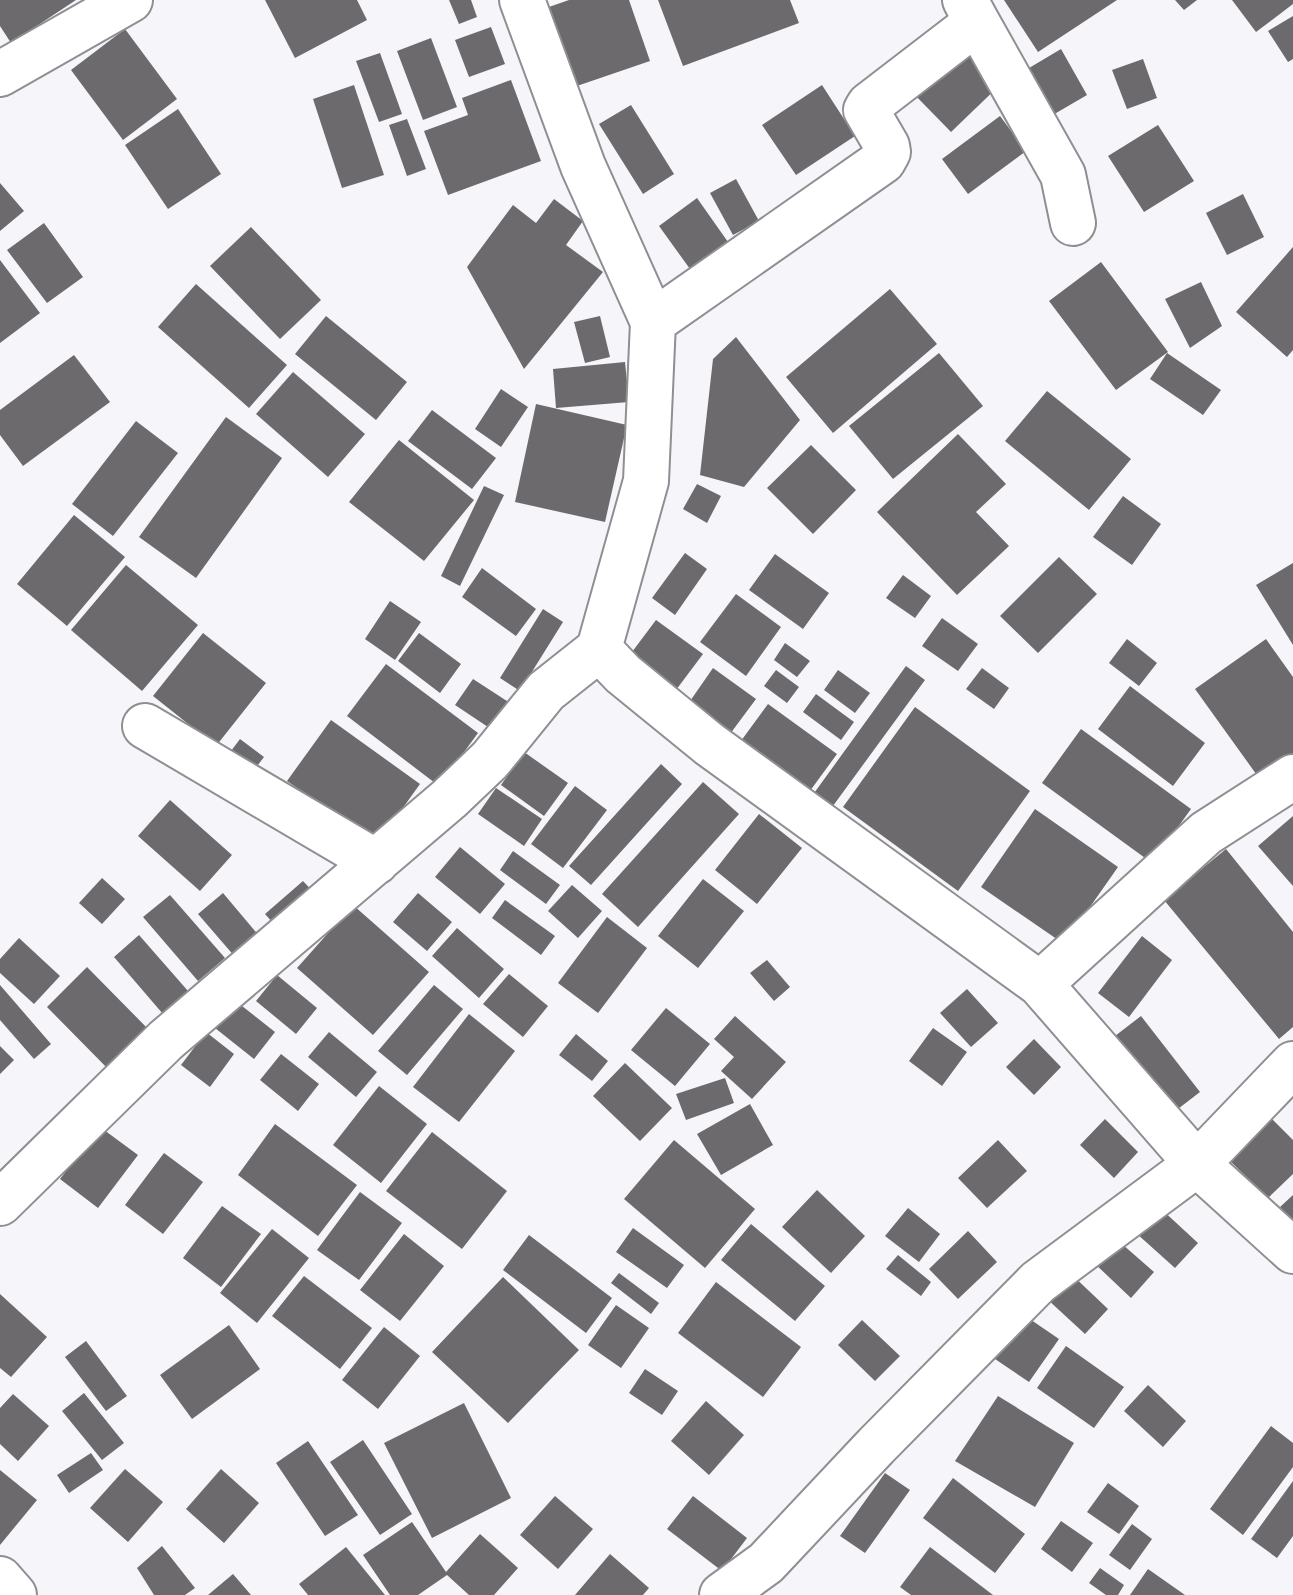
<svg xmlns="http://www.w3.org/2000/svg" width="1293" height="1595" font-family="Quicksand,sans-serif">
	<rect width="100%" height="100%" fill="#f5f5fa"/>
	<path fill="#6d6a6d" d="M0 0H76L11 43 0 26Z
		M265 0H357L367 20 295 58Z
		M449 0H471L477 17 459 24Z
		M569 0H629L650 61 574 87 546 8Z
		M658 0H790L799 23 683 66Z
		M1004 0H1117L1038 52Z
		M1175 0H1197L1184 10Z
		M1232 0H1293V4L1256 32Z
		M1293 16V59L1288 62 1268 31Z
		M491 27 505 64 469 77 455 40Z
		M125 29 177 99 123 140 71 70Z
		M431 38 457 107 423 120 397 51Z
		M964 42 1003 82 951 132 912 92Z
		M1061 49 1087 95 1051 116 1024 71Z
		M380 53 402 114 379 122 356 61Z
		M1143 59 1157 98 1127 109 1112 70Z
		M511 80 541 161 448 195 424 131 468 115 462 98Z
		M354 85 384 175 342 188 313 99Z
		M822 85 855 136 796 175 762 125Z
		M631 105 674 174 643 194 599 124Z
		M178 109 221 174 168 209 125 145Z
		M1000 116 1026 151 968 194 942 159Z
		M407 119 426 169 407 176 389 125Z
		M1158 125 1194 181 1144 212 1108 156Z
		M736 179 759 221 733 235 710 193Z
		M0 183 24 211 0 231Z
		M1243 194 1264 237 1227 255 1206 213Z
		M697 198 728 242 690 269 659 226Z
		M554 199 583 221 566 245 603 272 524 369 467 267 513 205 536 223Z
		M44 223 83 277 47 303 7 250Z
		M251 227 321 300 280 339 210 266Z
		M1293 247V350L1287 357 1236 312Z
		M0 260 40 313 0 343Z
		M1101 262 1168 352 1116 390 1049 301Z
		M1201 282 1222 326 1190 348 1165 299Z
		M196 284 287 365 249 408 158 327Z
		M890 289 937 344 833 433 786 377Z
		M326 316 407 382 376 420 295 354Z
		M600 316 610 357 585 363 574 322Z
		M736 337 800 420 744 487 700 475 713 359Z
		M939 353 983 406 893 479 849 426Z
		M1167 353 1221 390 1203 415 1150 379Z
		M74 355 110 402 23 466 0 435V410Z
		M625 362 629 402 556 408 553 369Z
		M293 372 365 434 328 477 256 414Z
		M501 389 528 407 501 447 475 429Z
		M1047 391 1131 459 1089 510 1005 441Z
		M536 404 627 425 605 522 515 502Z
		M432 410 496 458 472 489 408 441Z
		M226 417 282 458 196 578 139 537Z
		M136 421 178 453 113 536 72 504Z
		M958 434 1006 484 976 512 1009 546 957 595 877 512Z
		M399 440 474 500 424 561 349 502Z
		M811 445 856 490 813 534 767 488Z
		M697 484 721 496 707 523 683 509Z
		M484 486 504 495 460 586 441 576Z
		M1123 496 1161 524 1132 565 1093 537Z
		M74 515 125 557 67 626 17 584Z
		M685 553 707 569 675 615 652 598Z
		M775 554 829 593 803 629 749 590Z
		M1059 557 1097 594 1038 653 1000 616Z
		M1293 563V645L1256 585Z
		M126 565 198 625 142 691 71 630Z
		M482 568 536 609 516 636 462 597Z
		M903 575 931 596 915 618 886 598Z
		M736 594 781 627 746 676 700 642Z
		M390 601 421 622 395 660 365 639Z
		M543 609 563 622 520 691 500 678Z
		M942 618 978 644 958 671 922 646Z
		M656 620 703 654 676 690 629 656Z
		M203 633 266 683 216 746 153 696Z
		M419 633 461 664 440 693 398 661Z
		M1127 639 1157 663 1139 686 1109 663Z
		M1266 639 1293 677V754L1259 778 1195 689Z
		M785 643 810 661 797 677 774 660Z
		M386 664 478 733 439 786 347 716Z
		M906 666 925 680 830 810 812 796Z
		M713 668 756 699 730 734 688 704Z
		M982 668 1009 688 994 709 966 689Z
		M776 670 799 687 787 703 764 686Z
		M838 670 870 693 855 713 824 690Z
		M473 679 521 710 503 737 455 705Z
		M1130 686 1205 743 1173 786 1098 729Z
		M816 694 854 722 841 740 803 712Z
		M768 704 837 754 807 795 738 745Z
		M915 707 1030 791 958 891 843 807Z
		M331 720 420 784 377 844 287 781Z
		M1081 729 1191 809 1152 863 1042 783Z
		M240 739 264 757 245 782 222 763Z
		M524 752 568 783 544 816 501 785Z
		M661 764 682 784 591 885 569 866Z
		M703 782 739 814 638 927 602 894Z
		M575 786 607 810 563 868 531 844Z
		M496 788 542 819 524 846 478 814Z
		M170 800 232 855 200 891 138 836Z
		M1035 809 1118 867 1064 944 981 887Z
		M759 814 802 848 757 904 715 870Z
		M1293 816V886L1258 846Z
		M460 847 505 884 480 914 435 877Z
		M1226 849 1293 932V1027L1279 1039 1164 900Z
		M513 851 560 885 546 904 500 870Z
		M102 878 125 899 102 924 79 903Z
		M703 879 744 911 698 968 658 936Z
		M303 881 319 898 281 932 265 914Z
		M572 885 602 911 578 938 548 911Z
		M223 893 260 937 236 958 198 914Z
		M418 893 452 922 427 951 393 922Z
		M170 895 225 958 198 981 143 917Z
		M505 900 555 936 541 955 492 918Z
		M353 905 429 972 373 1035 297 968Z
		M607 917 647 948 598 1013 558 983Z
		M457 928 504 969 479 998 432 956Z
		M139 935 188 991 163 1014 114 957Z
		M1142 936 1172 960 1129 1017 1098 993Z
		M19 938 60 976 34 1004 0 973V959Z
		M767 960 790 987 774 1001 750 973Z
		M87 967 155 1036 115 1076 47 1007Z
		M509 974 548 1006 523 1037 483 1004Z
		M277 975 317 1008 296 1034 256 1001Z
		M0 985 51 1044 34 1059 0 1020Z
		M434 985 463 1009 407 1075 378 1051Z
		M967 989 998 1023 971 1047 940 1013Z
		M237 1002 275 1032 254 1059 215 1028Z
		M666 1008 710 1044 675 1086 631 1050Z
		M469 1014 515 1051 459 1122 413 1087Z
		M735 1016 786 1062 752 1099 721 1071 734 1057 714 1039Z
		M1141 1016 1200 1092 1174 1112 1115 1036Z
		M933 1028 967 1052 942 1086 909 1061Z
		M206 1032 234 1054 210 1087 181 1065Z
		M329 1032 377 1072 356 1097 308 1057Z
		M576 1034 608 1061 592 1081 559 1055Z
		M1034 1039 1061 1067 1034 1095 1006 1067Z
		M0 1046 14 1060 0 1074Z
		M281 1054 319 1084 298 1111 260 1080Z
		M625 1063 672 1108 640 1141 593 1096Z
		M725 1078 734 1103 686 1120 676 1094Z
		M379 1086 427 1124 381 1183 333 1145Z
		M750 1104 773 1145 721 1175 697 1134Z
		M1263 1110 1293 1140V1174L1268 1198 1221 1152Z
		M1105 1119 1138 1152 1114 1178 1080 1145Z
		M275 1124 357 1185 318 1236 238 1175Z
		M100 1127 138 1155 98 1208 60 1179Z
		M432 1132 507 1191 462 1249 386 1191Z
		M674 1140 755 1209 705 1268 624 1199Z
		M998 1140 1027 1171 987 1208 958 1178Z
		M164 1153 203 1182 163 1234 125 1205Z
		M817 1190 865 1236 831 1273 782 1227Z
		M360 1192 402 1223 359 1280 317 1250Z
		M1293 1195V1220L1280 1207Z
		M222 1206 261 1234 221 1287 183 1258Z
		M1159 1207 1198 1243 1175 1268 1136 1233Z
		M908 1208 940 1234 919 1262 885 1236Z
		M751 1224 825 1286 795 1321 721 1260Z
		M633 1228 684 1265 667 1288 616 1252Z
		M272 1229 309 1258 257 1323 220 1293Z
		M968 1231 997 1262 958 1299 929 1269Z
		M404 1234 444 1266 400 1321 360 1290Z
		M529 1235 612 1298 586 1333 503 1270Z
		M1114 1237 1154 1272 1131 1298 1092 1261Z
		M898 1255 931 1282 921 1296 886 1269Z
		M1069 1272 1108 1309 1085 1334 1046 1298Z
		M619 1273 659 1303 651 1314 611 1283Z
		M304 1276 372 1328 340 1369 272 1316Z
		M503 1277 579 1350 508 1423 432 1352Z
		M716 1282 801 1347 763 1397 678 1333Z
		M0 1294 47 1337 11 1377 0 1368Z
		M616 1305 649 1328 621 1368 588 1345Z
		M1021 1313 1059 1339 1029 1382 992 1357Z
		M862 1320 900 1356 875 1381 838 1345Z
		M229 1325 260 1369 192 1419 160 1375Z
		M384 1327 420 1356 378 1409 342 1380Z
		M86 1341 127 1396 106 1411 65 1357Z
		M1066 1346 1124 1387 1094 1428 1037 1388Z
		M645 1369 678 1391 662 1415 629 1393Z
		M1148 1385 1186 1421 1163 1447 1124 1411Z
		M84 1393 124 1443 102 1460 62 1411Z
		M13 1394 49 1426 18 1461 0 1444V1408Z
		M998 1396 1074 1443 1035 1507 955 1461Z
		M706 1401 744 1435 709 1475 671 1441Z
		M464 1403 511 1498 432 1538 384 1443Z
		M1271 1426 1293 1443V1467L1243 1535 1210 1509Z
		M363 1440 412 1514 380 1535 330 1462Z
		M308 1441 358 1515 325 1536 276 1463Z
		M91 1453 103 1470 69 1493 57 1475Z
		M125 1469 163 1502 128 1542 90 1508Z
		M221 1469 259 1503 224 1543 186 1509Z
		M0 1470 37 1500 0 1545Z
		M885 1473 910 1490 865 1553 840 1536Z
		M953 1478 1025 1534 995 1573 923 1518Z
		M1293 1481V1536L1277 1558 1251 1539Z
		M1108 1483 1139 1506 1119 1534 1087 1512Z
		M555 1496 593 1529 558 1569 520 1535Z
		M693 1496 747 1538 722 1571 667 1529Z
		M1061 1521 1093 1543 1072 1572 1041 1549Z
		M412 1522 446 1572 480 1534 518 1568 494 1595H469L447 1575 418 1595H390L363 1555Z
		M1132 1524 1152 1539 1130 1570 1109 1555Z
		M162 1546 195 1588 185 1595H154L137 1568Z
		M346 1547 385 1595H308L299 1584Z
		M930 1547 993 1595H911L900 1587Z
		M610 1554 649 1588 643 1595H575Z
		M1100 1568 1124 1585 1118 1595H1106L1089 1583Z
		M1148 1569 1185 1595H1130Z
		M233 1574 251 1595H208Z"/>
	<g fill="none" stroke-linecap="round" stroke-linejoin="round">
		<g stroke="#8e8e93" stroke-width="48">
			<path id="street" d="M522 0 583 166 653 322 646 481 599 649 623 674 709 744 1040 984 1197 1164 1293 1251
				M977 22 1063 175 1073 223
				M0 74 130 0
				M653 322 883 161 888 152 887 146 866 110 869 105 977 22 965 0
				M145 726 376 862
				M1040 984 1206 833 1293 777
				M0 1203 166 1040 449 799 490 760 546 691 599 649
				M0 1579 14 1595
				M722 1595 766 1563 876 1446 1038 1282 1197 1164 1293 1064"/>
		</g>
		<use href="#street" stroke="#fff" stroke-width="44"/>
	</g>
</svg>
